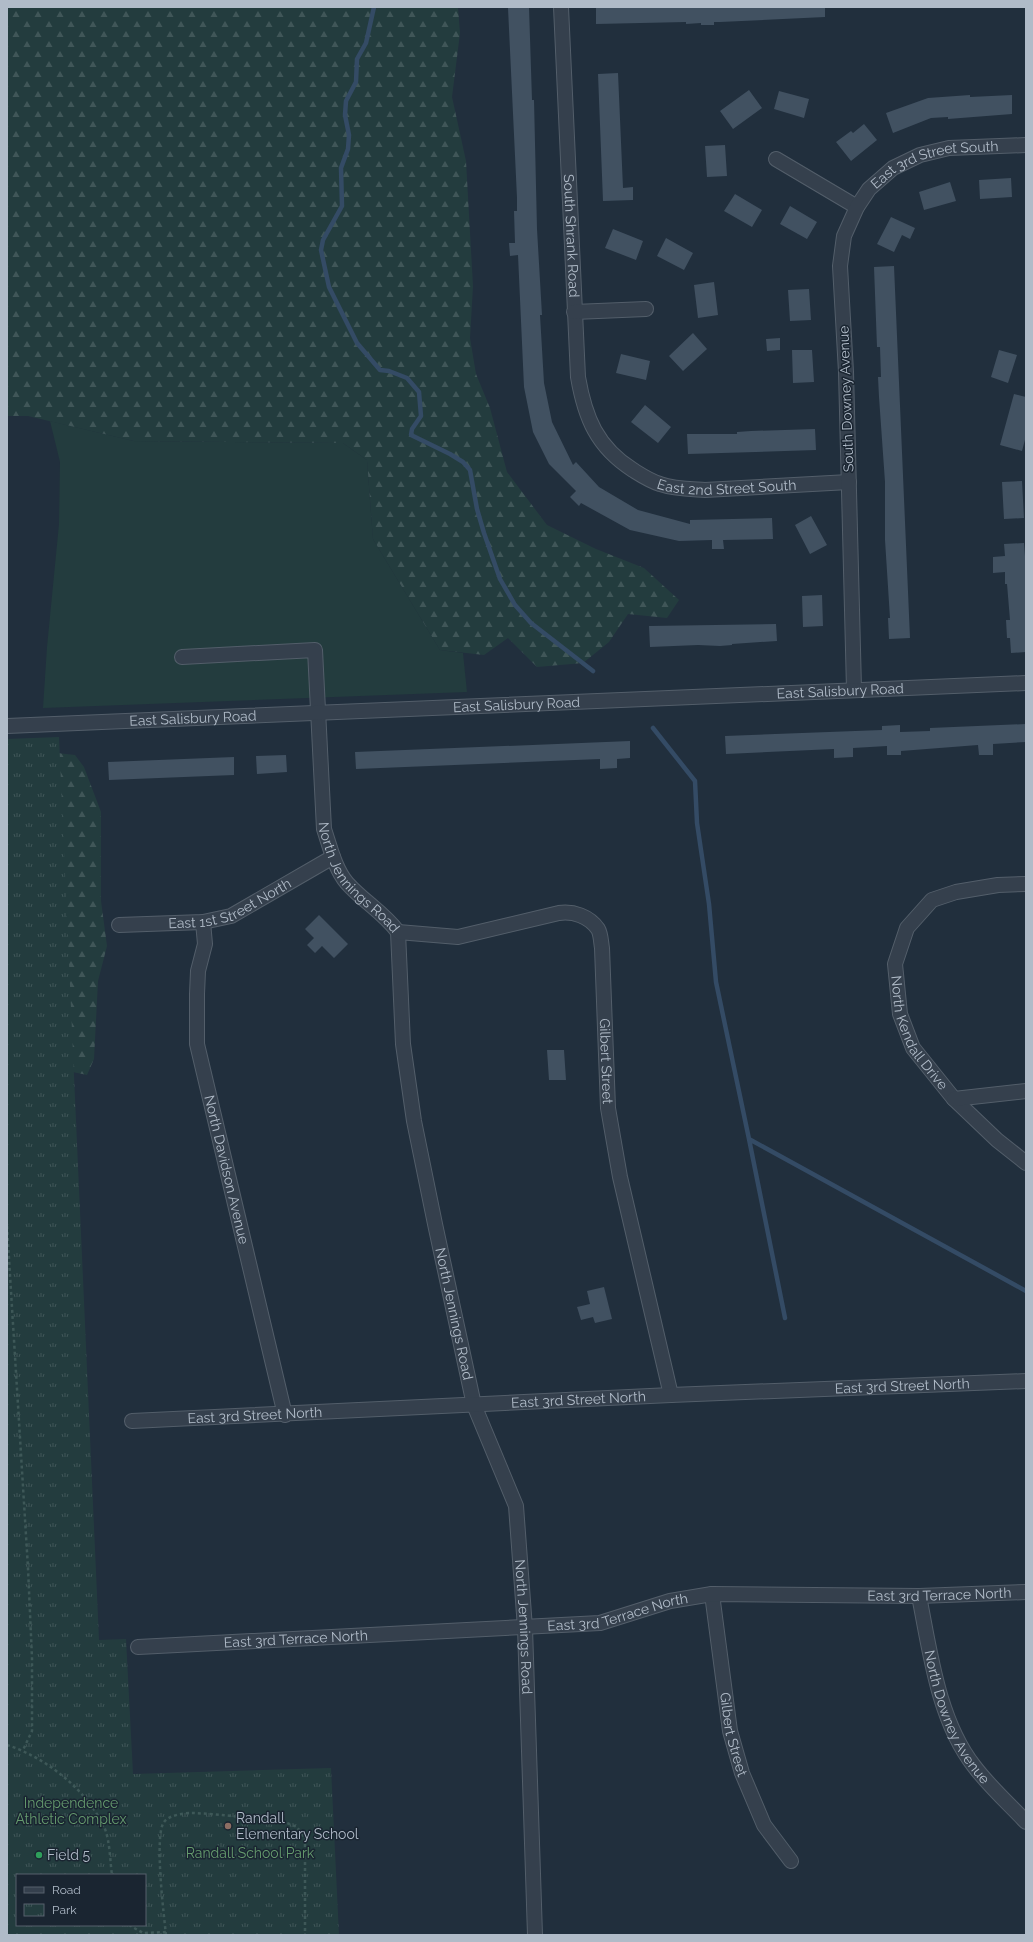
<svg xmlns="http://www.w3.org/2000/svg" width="1033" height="1942" font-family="Raleway,sans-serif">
	<defs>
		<pattern id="forest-firs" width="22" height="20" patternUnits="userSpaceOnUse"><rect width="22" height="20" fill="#233c3e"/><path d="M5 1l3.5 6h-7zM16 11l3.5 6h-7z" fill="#405658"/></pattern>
		<pattern id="park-tufts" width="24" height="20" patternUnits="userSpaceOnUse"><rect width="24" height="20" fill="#233c3e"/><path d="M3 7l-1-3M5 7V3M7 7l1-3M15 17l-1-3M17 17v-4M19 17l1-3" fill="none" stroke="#405658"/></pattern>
	</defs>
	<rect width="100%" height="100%" fill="#212f3d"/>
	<path fill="#233c3e" d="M50 421 134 441 343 443 367 460 373 539 440 650 463 653 467 692 43 708 47 647 59 524 60 462Z"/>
	<path fill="url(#forest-firs)" d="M7 7H458L460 33 452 97 466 161 473 286 470 338 476 374 490 408 507 472 547 525 596 549 644 568 679 600 667 618 628 614 609 642 583 663 537 667 508 638 484 655 440 650 373 539 367 460 343 443 134 441 28 416H7Z
		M48 752 75 755 84 767 101 812V901L107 946 98 981 94 1059 87 1075 63 1070Z"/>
	<path fill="url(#park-tufts)" fill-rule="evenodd" d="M59 737 99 1640 126 1639 133 1774 331 1768 339 1935H7V739ZM17 1875H145V1925H17Z"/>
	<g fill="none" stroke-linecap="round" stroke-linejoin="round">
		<path stroke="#344b65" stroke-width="4.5" d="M374 7 366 43 357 59 356 82 346 101 345 115 349 135 348 149 341 168 342 206 323 240 321 250 329 287 357 343 380 370 389 371 407 378 419 392 421 416 412 429 411 435 450 454 463 462 470 470 477 509 484 533 500 579 515 605 531 623 593 671
			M653 728 695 781 697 823 709 904 716 982 749 1139 1026 1291
			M749 1139 785 1318"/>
	</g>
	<path fill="#415161" d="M529 7 532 100H534L537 229 542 315H540L544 383 552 422 573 465 576 462 599 487 638 510 690 524V520L772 518 773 539 723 540 724 549H712V540L679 541 630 530 581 503 579 506 570 497 576 491 549 464 533 432 524 387 518 255 510 256 509 243H515L514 211H517V198L508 8Z
		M596 7H825V17L720 22H714V25H701V23L686 24V22L596 24Z
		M618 73 623 188 633 187V200L603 201 598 74Z
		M749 90 762 108 733 129 720 111Z
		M779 91 809 99 804 118 774 109Z
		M970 95V97L1012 95V114L948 119V117L931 118 893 133 886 113 928 98Z
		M864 124 877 140 851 161 836 142 851 131 853 133Z
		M725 145 727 176 707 177 705 146Z
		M1011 178 1012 197 980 199 979 180Z
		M950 182 956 201 924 210 919 192Z
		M735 194 762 210 752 227 724 211Z
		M790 206 817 222 807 239 780 224Z
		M891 217 915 228 910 239 902 235 894 252 877 244Z
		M613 229 643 241 636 260 605 248Z
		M666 238 693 253 684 270 657 256Z
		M894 266 910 638 889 639 888 618H890L885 540V482L879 397 878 377H881L880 347H877L874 267Z
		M714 282 718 315 698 318 694 285Z
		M809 289 811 320 790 321 788 290Z
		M693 333 707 349 683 371 669 356Z
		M780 338V350L767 351 766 339Z
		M792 350H812L814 382 793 383Z
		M999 350 1017 355 1008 383 991 377Z
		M621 354 650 361 646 380 616 373Z
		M1014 394 1026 397V436L1022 451 1000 445Z
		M645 405 671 427 658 443 631 422Z
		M815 429 816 450 688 454 687 434H737V432L751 431Z
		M1022 481 1024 518 1004 519 1002 482Z
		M811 516 827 545 810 554 795 525Z
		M1024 543 1026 569V652L1011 653 1010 638H1007L1006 620H1010L1007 584H1005V572L993 573V557L1005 556 1004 544Z
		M822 595 823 626 803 627 802 596Z
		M776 624 777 641 732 644V645L720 646 698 645 650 647 649 626Z
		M1026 724V742L993 744V755H979L978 745 901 751V755H887V746L853 748V757L834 758V749L726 754 725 736 882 730V726L900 725V732L930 731V728Z
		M630 741V758L617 759V768L600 769V759L356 769 355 752Z
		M286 755 287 772 257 774 256 756Z
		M234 757V775L109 780 108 762Z
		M319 915 348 944 334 958 322 946 315 953 307 945 314 938 305 929Z
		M547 1050H564L566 1080H549Z
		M604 1287 612 1319 595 1323 593 1317 581 1320 577 1307 590 1304 587 1291Z"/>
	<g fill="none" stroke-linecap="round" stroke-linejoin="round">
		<g stroke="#535e6a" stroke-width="16">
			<g id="minor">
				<path id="s1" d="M561 7 578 377C585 418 597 447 633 470 641 475 650 481 660 484 674 489 690 489 705 490L849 482"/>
				<path d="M776 159 857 207"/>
				<path d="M574 312 646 309"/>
				<path id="s2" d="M182 657 315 650 324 829C330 847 335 869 347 883 363 901 384 913 398 932L403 1044 414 1121 435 1224 474 1405 516 1506 525 1628 535 1935"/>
				<path id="s3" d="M854 689 846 372 840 266 844 236 857 207 869 189 893 168 920 155 949 148 1026 145"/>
				<path id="s4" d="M7 726 1026 683"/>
				<path id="s5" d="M1026 884 998 885 956 892 932 900 907 928 895 964 900 1014 913 1048 954 1099 997 1140 1026 1163"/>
				<path id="s6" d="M203 922 205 944 198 971 197 994V1044L285 1415"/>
				<path id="s7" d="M119 925 203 922 231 916 333 857"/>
				<path id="s8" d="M398 932 458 937 559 913C573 911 589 916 598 929 601 934 601 943 602 948L608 1108 620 1177 671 1395"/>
				<path d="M954 1099 1026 1091"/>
				<path id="s9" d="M132 1421 671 1395 1026 1381"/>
				<path id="s10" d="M712 1594 730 1731 742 1773 764 1825 791 1861"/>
				<path id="s11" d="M919 1596C930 1651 938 1720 974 1766 989 1786 1009 1804 1026 1822"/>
				<path id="s12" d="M138 1647 600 1623 670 1601 712 1594 919 1596 1026 1592"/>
			</g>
		</g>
		<path stroke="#3e5858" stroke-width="2.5" stroke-dasharray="3 3" stroke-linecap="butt" d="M7 1226 28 1568 32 1658V1731L23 1750
			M7 1745C47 1758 88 1791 105 1829 110 1842 110 1861 112 1875
			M129 1925 143 1933 166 1932
			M166 1935C164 1916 154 1835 164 1822 169 1815 184 1813 192 1813 223 1814 255 1819 287 1823L297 1827 305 1839V1935"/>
		<use href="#minor" stroke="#35404d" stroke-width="14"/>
	</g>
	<circle fill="#8d6e63" stroke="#1a2531" stroke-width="1.5" cx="228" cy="1826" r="4"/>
	<circle fill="#2e9e5b" stroke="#1a2531" stroke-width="1.5" cx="39" cy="1855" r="4"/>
	<g text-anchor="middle" stroke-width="3" stroke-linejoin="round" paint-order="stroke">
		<g font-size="14" fill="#b0bbc8" stroke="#1a2531">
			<text dy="5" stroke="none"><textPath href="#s3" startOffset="580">East 3rd Street South</textPath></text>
			<text dy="5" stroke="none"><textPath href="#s1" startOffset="229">South Shrank Road</textPath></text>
			<text transform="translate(846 399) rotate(-92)" y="5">South Downey Avenue</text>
			<text dy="5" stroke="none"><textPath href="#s1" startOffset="580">East 2nd Street South</textPath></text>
			<text dy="5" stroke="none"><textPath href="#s4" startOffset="834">East Salisbury Road</textPath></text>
			<text dy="5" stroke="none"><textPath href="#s4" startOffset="510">East Salisbury Road</textPath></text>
			<text dy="5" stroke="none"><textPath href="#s4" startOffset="186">East Salisbury Road</textPath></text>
			<text dy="5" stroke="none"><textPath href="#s2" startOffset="373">North Jennings Road</textPath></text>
			<text dy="5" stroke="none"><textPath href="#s7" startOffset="115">East 1st Street North</textPath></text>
			<text dy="5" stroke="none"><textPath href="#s5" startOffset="246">North Kendall Drive</textPath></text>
			<text dy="5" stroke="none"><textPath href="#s8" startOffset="341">Gilbert Street</textPath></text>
			<text dy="5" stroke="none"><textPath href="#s6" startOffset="252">North Davidson Avenue</textPath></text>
			<text dy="5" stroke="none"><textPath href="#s2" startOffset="829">North Jennings Road</textPath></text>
			<text dy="5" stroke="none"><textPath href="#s9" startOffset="771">East 3rd Street North</textPath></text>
			<text dy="5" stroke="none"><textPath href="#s9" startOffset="447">East 3rd Street North</textPath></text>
			<text dy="5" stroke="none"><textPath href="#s9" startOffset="123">East 3rd Street North</textPath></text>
			<text dy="5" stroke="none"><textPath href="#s12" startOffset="806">East 3rd Terrace North</textPath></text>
			<text dy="5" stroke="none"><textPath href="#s12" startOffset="482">East 3rd Terrace North</textPath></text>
			<text dy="5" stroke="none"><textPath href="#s2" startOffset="1153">North Jennings Road</textPath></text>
			<text dy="5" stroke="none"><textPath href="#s12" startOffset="158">East 3rd Terrace North</textPath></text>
			<text dy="5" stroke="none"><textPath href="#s11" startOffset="128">North Downey Avenue</textPath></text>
			<text dy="5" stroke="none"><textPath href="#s10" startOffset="142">Gilbert Street</textPath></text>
		</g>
		<g font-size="14" fill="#659b6e" stroke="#1a2531">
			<text x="71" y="1808">Independence<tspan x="71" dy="16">Athletic Complex</tspan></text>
			<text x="250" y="1858">Randall School Park</text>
		</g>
		<g font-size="14" fill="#b0bbc8" stroke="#1a2531" text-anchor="start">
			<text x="236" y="1823">Randall<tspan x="236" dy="16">Elementary School</tspan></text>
			<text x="47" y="1860">Field 5</text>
		</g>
	</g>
	<rect width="1033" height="1942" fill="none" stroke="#b0bbc8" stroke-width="16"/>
	<rect x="16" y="1874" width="130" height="52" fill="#1a2531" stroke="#56616d"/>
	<rect x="24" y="1887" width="20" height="6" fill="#35404d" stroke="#56616d"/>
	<text x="52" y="1894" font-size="12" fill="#b0bbc8">Road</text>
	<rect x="24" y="1904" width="20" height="12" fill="url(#park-tufts)" stroke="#56616d"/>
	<text x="52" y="1914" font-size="12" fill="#b0bbc8">Park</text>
</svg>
